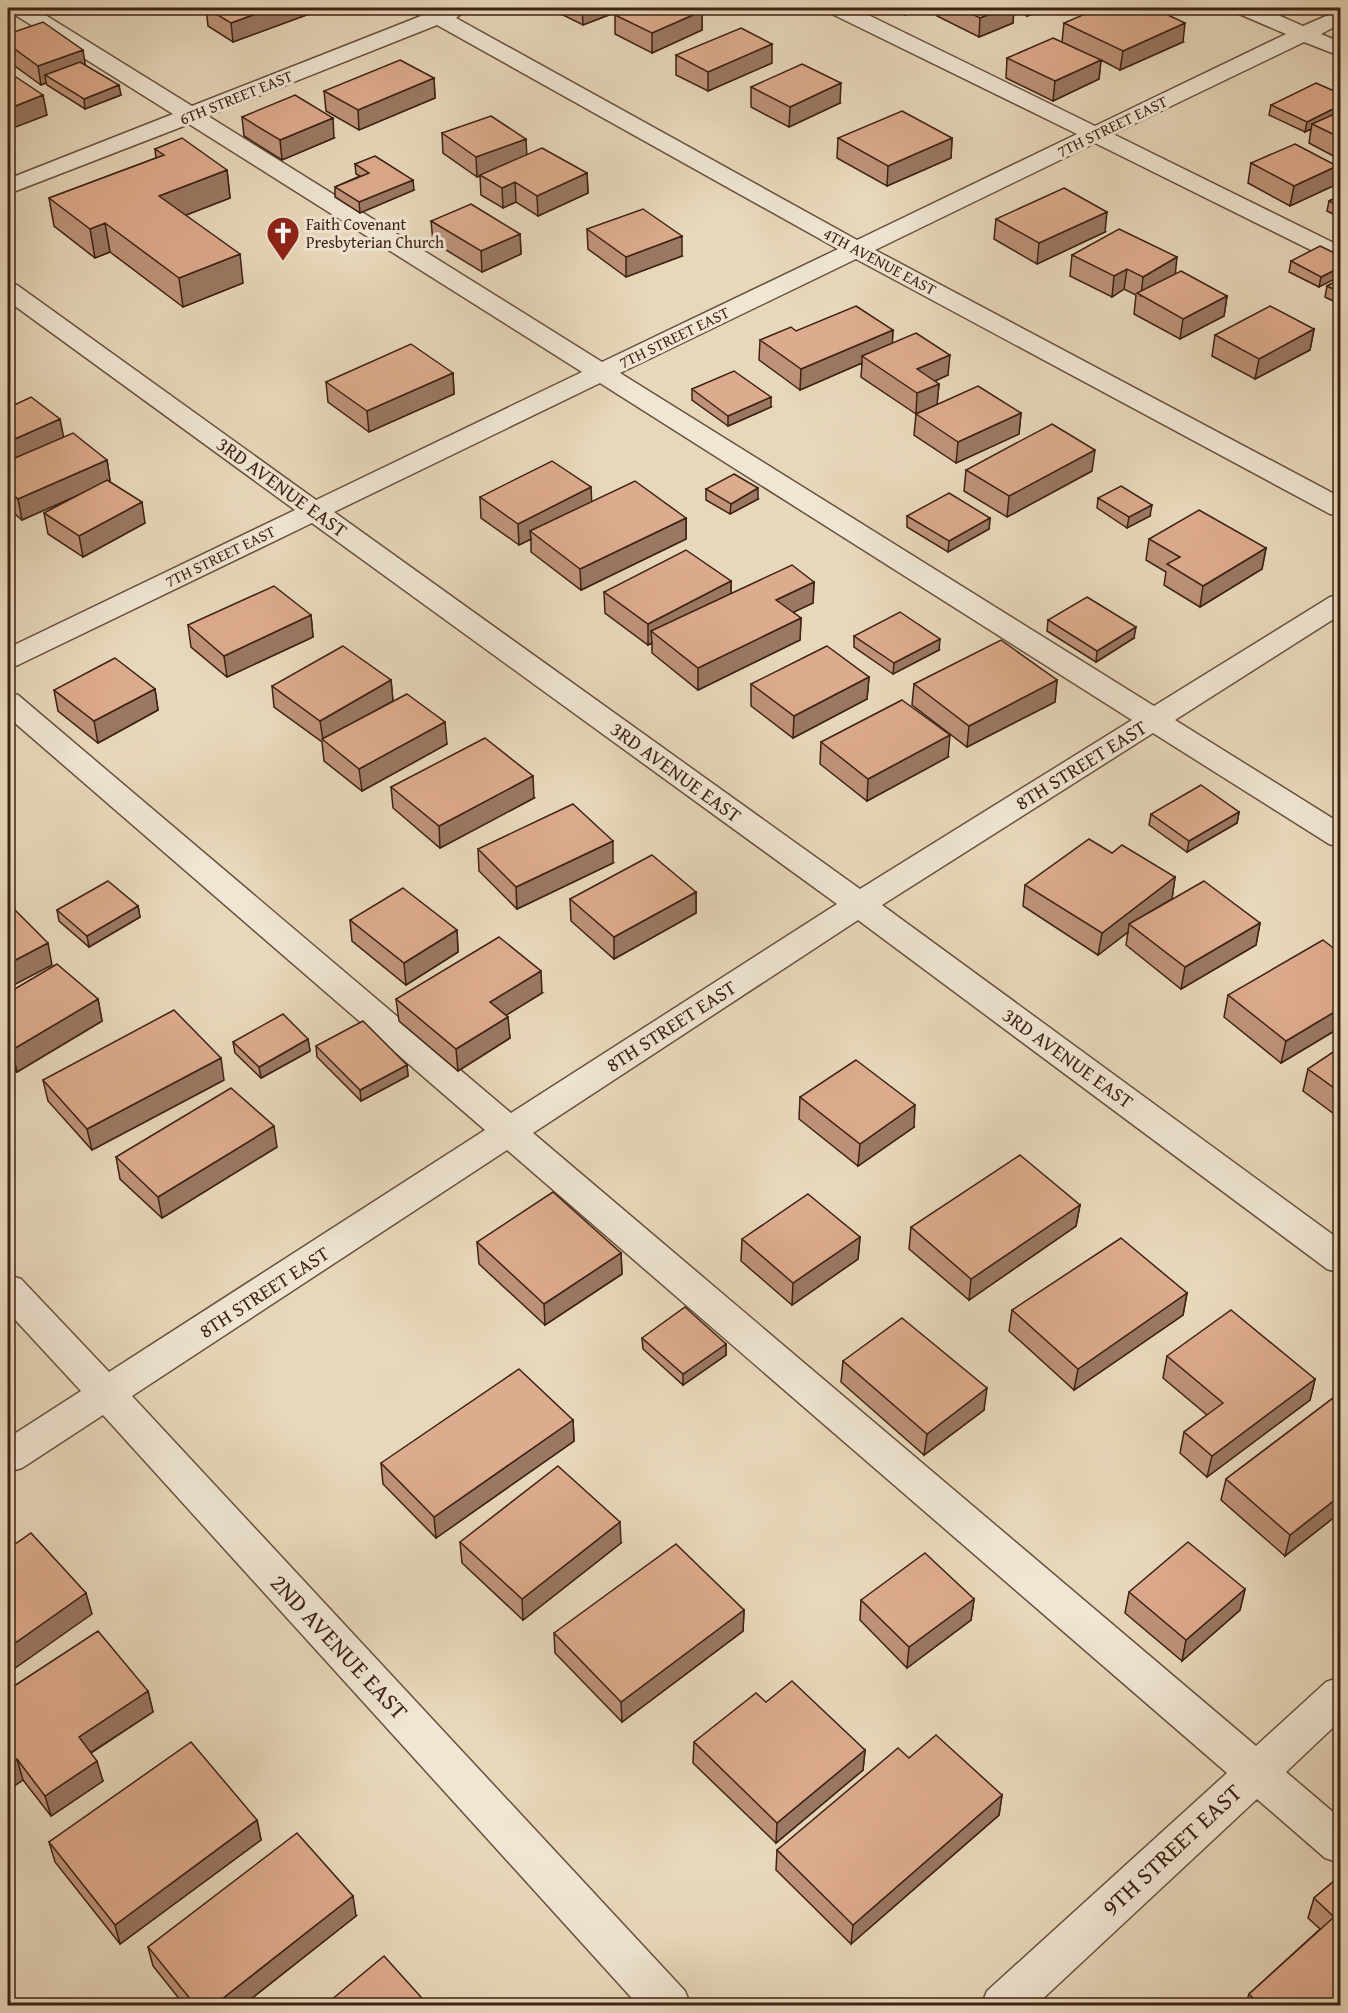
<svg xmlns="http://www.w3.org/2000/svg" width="1348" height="2013" font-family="'Gentium Book Plus',serif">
	<rect width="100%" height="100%" fill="#e8d8bb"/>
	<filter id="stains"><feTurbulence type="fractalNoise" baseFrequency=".00333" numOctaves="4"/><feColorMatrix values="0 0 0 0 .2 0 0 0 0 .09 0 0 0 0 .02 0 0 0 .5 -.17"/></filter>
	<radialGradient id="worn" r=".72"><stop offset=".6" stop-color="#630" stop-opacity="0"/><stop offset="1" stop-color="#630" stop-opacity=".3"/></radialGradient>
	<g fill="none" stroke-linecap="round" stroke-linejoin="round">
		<g stroke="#68503e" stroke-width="3">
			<path id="minor" d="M10 8H34L192 106 421 16 414 13 412 8H460L463 12 456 18 857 240 1077 134 830 13 828 8H854L1095 126 1286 34 1237 13 1235 8H1262L1303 26 1340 10V24L1321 34 1340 42V56L1304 42 1113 134 1340 246V262L1331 260 1095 143 875 250 1340 497V516L1330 514 856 259 620 373 1154 706 1330 597 1340 595V615L1175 720 1340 823V847L1329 844 1153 733 882 905 1340 1240V1273L1327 1269 858 920 533 1133 1256 1746 1326 1682 1340 1677V1721L1286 1772 1340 1818V1863L1325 1858 1257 1799 1035 2006H981L987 1991 1227 1773 507 1150 132 1396 685 1991 691 2006H639L103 1415 22 1468 8 1472V1438L81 1391 8 1312V1275L21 1279 109 1372 485 1130 8 717V693L18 695 511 1113 837 904 312 523 18 665 8 668V648L295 510 8 301V283L17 285 316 500 582 372 189 124 8 194V179L173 114 12 13ZM437 25 838 249 602 362 208 116ZM600 383 1132 720 860 889 334 512Z"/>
		</g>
		<use href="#minor" fill="#f0e6d3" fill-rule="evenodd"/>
	</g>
	<path fill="#be9379" stroke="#3e2215" stroke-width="1.5" d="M206 8H312V13L233 42 208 26Z
		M549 8H627L583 25Z
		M749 8H767L757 12Z
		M890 8H923L905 15Z
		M937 8H1048L1027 16 1014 9 1013 23 979 37 937 16Z
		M702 11V30L652 53 615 34V15Z
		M1064 23 1183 42 1120 70 1101 60 1099 79 1053 101 1006 78 1007 58 1062 42Z
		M8 34 85 65 121 95 85 109 47 85 46 83 41 85 8 61Z
		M676 55 772 63 708 91 676 75Z
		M434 78 435 98 359 130 326 111 324 91Z
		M751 87 840 103 789 127 751 107Z
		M1341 94V159H1339L1309 143 1311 129 1305 132 1269 115 1271 105Z
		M242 117 334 138 282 160 244 136Z
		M442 133 526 155 587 173 588 193 538 216 516 202 503 208 481 195 480 176 477 177 443 153Z
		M838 138H952L951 158 887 186 837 158Z
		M155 149 227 170 230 198 186 215 243 283 183 307 110 252 95 258 54 226 49 198 156 158Z
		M1251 163 1333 186 1290 206 1248 183Z
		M355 164 414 190 360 213 335 197V187L360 176 356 174Z
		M1341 195V218L1327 211 1329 201Z
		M996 219 1105 232 1037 264 994 239Z
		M431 221 520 234 521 254 482 272 433 242Z
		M587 229 682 256 626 277 588 249Z
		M1072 255 1175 274 1227 296 1224 316 1180 339 1134 314 1136 295 1124 289 1112 297 1070 276Z
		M1341 256 1319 287 1289 272 1291 261Z
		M1341 279V305L1325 297 1327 286Z
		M1314 329 1310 350 1255 379 1212 356 1215 335Z
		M893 330 892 343 948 375 935 381 939 384 937 404 1021 413 1019 434 956 463 914 435 916 414 861 377 862 363 800 390 759 360 760 340 796 331Z
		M453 373 454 394 369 432 328 402 326 382Z
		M692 389 771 407 728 426 692 400Z
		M8 408 107 460 110 481H109L145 523 83 557 48 534 44 513 75 496 22 520 8 508Z
		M966 470 1092 471 1007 517 964 491Z
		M706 489 758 499 730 514 706 500Z
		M480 497 592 502 686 518V539L581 590 531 552V539L519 545 481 518Z
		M1098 498 1150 516 1127 528 1097 508Z
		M907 516 990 518 989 529 948 552 907 527Z
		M1149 539 1266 548 1262 569 1200 607 1164 585 1166 572 1146 560Z
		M731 581V594L814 582 813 603 793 612 801 618 800 640 698 690 652 653V643L648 645 605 613 604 592Z
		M311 615 313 637 227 677 191 647 188 625Z
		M1048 620 1134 638 1096 662 1047 631Z
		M854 636 939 650 893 674 854 647Z
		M869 677 867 699 793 738 751 706V684Z
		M391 680 393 701 447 744 362 791 324 761 322 742 274 707 272 686Z
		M1057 680 1055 702 967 747 912 705 914 684Z
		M155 689 158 710 98 743 58 711 54 690Z
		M821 742 948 757 867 801 820 764Z
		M391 787 534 798 440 848 393 808Z
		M1239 812 1237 823 1187 852 1149 825 1151 814Z
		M478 849 613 863 517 909 479 871Z
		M1112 853 1175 877 1172 899 1260 923 1256 945 1181 989 1126 945 1128 932 1098 955 1023 906 1025 885Z
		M696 892V913L614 959 571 921 570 899Z
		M138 906 140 917 89 947 59 921 57 910Z
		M350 920 457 930 458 952 406 985 352 941Z
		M1341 954V1027L1281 1063 1224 1017 1228 995Z
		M8 993 98 999 102 1021 17 1072 8 1063Z
		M542 993 506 1015 510 1038 458 1071 399 1021 396 999Z
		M308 1039 310 1051 261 1078 235 1053 233 1042Z
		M316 1046 407 1065 408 1076 361 1101 317 1057Z
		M1341 1047V1119L1303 1091 1308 1069Z
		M43 1080H224L92 1150 48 1101Z
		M800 1097 914 1127 858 1166 799 1119Z
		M277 1147 162 1218 120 1179 116 1157Z
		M1080 1205 1076 1226 969 1300 909 1249 911 1227Z
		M860 1237 858 1259 792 1305 741 1261 742 1239Z
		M477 1242 621 1253 622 1274 545 1325 479 1264Z
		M1187 1293 1183 1315 1074 1390 1009 1331 1012 1310Z
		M642 1338 726 1344V1355L683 1385 643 1349Z
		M1167 1356 1315 1379 1310 1400 1207 1477 1180 1453 1184 1432 1207 1415 1163 1378Z
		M843 1361 984 1410 924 1455 841 1382Z
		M1341 1392V1512L1285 1556 1221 1500 1226 1479Z
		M573 1420 574 1441 436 1538 383 1484 381 1463Z
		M460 1542 621 1543 523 1620 462 1563Z
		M1245 1589 1240 1610 1182 1661 1125 1613 1129 1592Z
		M974 1599 971 1620 907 1668 860 1620 861 1600Z
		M744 1610 743 1631 622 1722 555 1653 554 1633Z
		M8 1690 148 1691 153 1712 91 1753 103 1781 51 1816 23 1780 8 1790Z
		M766 1702 865 1750 863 1770 776 1843 693 1763 694 1742Z
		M909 1758 1002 1795 999 1815 851 1944 776 1870 777 1850Z
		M257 1820 261 1840 120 1944 55 1862 49 1842Z
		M1341 1875V2006H1245L1249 1994 1320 1929 1308 1918 1314 1898Z
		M356 1916 242 2006H185L153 1966 148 1947Z"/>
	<path fill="#9b7863" stroke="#3e2215" stroke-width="1.5" d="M272 8H312V13L233 42 231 23Z
		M582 8H627L583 25Z
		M757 8H767L757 12Z
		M906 8H923L905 15Z
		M1005 8H1014L1013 23 979 37 980 18Z
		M1028 8H1048L1027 16Z
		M702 11V30L652 53V33Z
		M1185 23 1183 42 1120 70 1123 51Z
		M772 44V63L708 91V72Z
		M83 50 86 69 45 75 46 83 41 85 38 66Z
		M1101 60 1099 79 1053 101 1055 81Z
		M434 78 435 98 359 130 358 110Z
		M841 83 840 103 789 127 790 107Z
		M119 85 121 95 85 109 84 99Z
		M43 95 47 115 8 130V109Z
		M1341 105V114L1312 124 1311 129 1305 132 1307 122Z
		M333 118 334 138 282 160 280 140Z
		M952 138 951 158 887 186 888 166Z
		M526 139 527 158 477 177 476 157Z
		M1337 166 1333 186 1290 206 1294 186Z
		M227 170 230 198 163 224 159 196Z
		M587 173 588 193 538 216 537 196Z
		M413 180 414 190 360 213 359 202Z
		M515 182 516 202 503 208 502 188Z
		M1107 212 1105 232 1037 264 1039 243Z
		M105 223 110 252 95 258 90 229Z
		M520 234 521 254 482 272 481 251Z
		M682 236V256L626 277V257Z
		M240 254 243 283 183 307 179 278Z
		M1177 257 1175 277 1141 296 1143 277Z
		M1341 267V276L1319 287 1321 277Z
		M1127 269 1124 289 1112 297 1114 276Z
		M1227 296 1224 316 1180 339 1183 319Z
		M1314 329 1310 350 1255 379 1259 359Z
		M893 330 892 351 862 356V363L800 390 801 369Z
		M950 355 948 375 915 390 917 369Z
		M453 373 454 394 369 432 367 411Z
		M939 384 937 405 916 414 917 393Z
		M771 397V407L728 426V416Z
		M1021 413 1019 434 956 463 958 442Z
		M60 419 64 439 8 465V442Z
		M1095 450 1092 471 1007 517 1009 496Z
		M107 460 110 481 22 520 18 499Z
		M591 487 592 508 530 531 531 539 519 545 518 524Z
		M758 488V499L730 514 731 504Z
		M142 502 145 523 83 557 79 536Z
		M1152 505 1150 516 1127 528 1129 517Z
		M686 518V539L581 590 580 569Z
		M990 518 989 529 948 552 949 541Z
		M1266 548 1262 569 1200 607 1203 586Z
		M731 581V602L651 631 652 643 648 645V624Z
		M814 582 813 603 775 621 776 600Z
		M311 615 313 637 227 677 224 656Z
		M801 618 800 640 698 690V668Z
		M1136 627 1134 638 1096 662 1097 651Z
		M940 639 939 650 893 674 894 663Z
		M869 677 867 699 793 738 794 716Z
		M391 680 393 701 323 740 320 721Z
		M1057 680 1055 702 967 747 969 726Z
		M155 689 158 710 98 743 94 721Z
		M445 722 447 744 362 791 359 769Z
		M950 735 948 757 867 801 868 779Z
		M533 776 534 798 440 848 439 826Z
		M1239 812 1237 823 1187 852 1189 841Z
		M613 841V863L517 909 516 887Z
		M1175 877 1172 899 1129 924 1128 932 1098 955 1102 933Z
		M696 892V913L614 959V937Z
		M138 906 140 917 89 947 87 936Z
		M1260 923 1256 945 1181 989 1185 967Z
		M457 930 458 952 406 985 404 963Z
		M48 943 52 965 8 988V964Z
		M541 971 542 993 492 1024 490 1002Z
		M98 999 102 1021 17 1072 12 1050Z
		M1341 1008V1027L1281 1063 1286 1041Z
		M508 1017 510 1038 458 1071 456 1049Z
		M308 1039 310 1051 261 1078 259 1067Z
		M221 1058 224 1080 92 1150 87 1129Z
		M407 1065 408 1076 361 1101 360 1090Z
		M915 1105 914 1127 858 1166 860 1144Z
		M274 1126 277 1147 162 1218 158 1197Z
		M1080 1205 1076 1226 969 1300 971 1279Z
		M860 1237 858 1259 792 1305 793 1283Z
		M621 1253 622 1274 545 1325 544 1304Z
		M1187 1293 1183 1315 1074 1390 1078 1369Z
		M726 1344V1355L683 1385V1374Z
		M1315 1379 1310 1400 1207 1477 1212 1456Z
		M987 1388 984 1410 924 1455 927 1434Z
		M573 1420 574 1441 436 1538 434 1517Z
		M1341 1495V1512L1285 1556 1290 1535Z
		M620 1522 621 1543 523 1620 522 1599Z
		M1245 1589 1240 1610 1182 1661 1186 1640Z
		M86 1593 92 1614 8 1673V1648Z
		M974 1599 971 1620 907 1668 909 1647Z
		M744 1610 743 1631 622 1722 621 1702Z
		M148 1691 153 1712 84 1757 79 1737Z
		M865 1750 863 1770 776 1843 777 1823Z
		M17 1759 23 1780 8 1790V1766Z
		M97 1761 103 1781 51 1816 45 1796Z
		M1002 1795 999 1815 851 1944 853 1925Z
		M257 1820 261 1840 120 1944 115 1925Z
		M353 1896 356 1916 242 2006H213Z"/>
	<path fill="#ddab8d" stroke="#3e2215" stroke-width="1.5" d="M206 8H272L231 23Z
		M633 8H694L702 11 652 33 615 15Z
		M960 8H1005L980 18Z
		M1099 8H1123L1129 10 1135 8H1153L1185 23 1123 51 1064 23Z
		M43 22 83 50 38 66 8 44V34Z
		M741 28 772 44 708 72 676 55Z
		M1053 38 1101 60 1055 81 1007 58Z
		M400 60 434 78 358 110 324 91Z
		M80 62 119 85 84 99 45 75Z
		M802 64 841 83 790 107 751 87Z
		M16 77 43 95 8 109V80Z
		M1316 83 1341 94V105L1307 122 1271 105Z
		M295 95 333 118 280 140 242 117Z
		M902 111 952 138 888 166 838 138Z
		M1341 111V138L1312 124Z
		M491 116 526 139 476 157 442 133Z
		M182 138 227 170 159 196 240 254 179 278 105 223 90 229 49 198 164 155 155 149Z
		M1295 144 1337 166 1294 186 1251 163Z
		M542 148 587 173 537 196 515 182 502 188 480 175Z
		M375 156 413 180 359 202 335 187 369 173 355 164Z
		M1064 188 1107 212 1039 243 996 219Z
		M1341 195V207L1329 201Z
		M471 204 520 234 481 251 431 221Z
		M643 209 682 236 626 257 587 229Z
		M1119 229 1177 257 1143 277 1127 269 1114 276 1072 255Z
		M1320 246 1341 256V267L1321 277 1291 261Z
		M1181 271 1227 296 1183 319 1137 293Z
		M1341 279V293L1327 286Z
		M856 306 893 330 801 369 760 340 791 327 796 331Z
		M1270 306 1314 329 1259 359 1215 335Z
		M916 333 950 355 917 369 939 384 917 393 862 356Z
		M411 344 453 373 367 411 326 382Z
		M734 371 771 397 728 416 692 389Z
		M978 386 1021 413 958 442 916 414Z
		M31 397 60 419 8 442V408Z
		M1052 424 1095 450 1009 496 966 470Z
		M73 433 107 460 18 499 8 490V461Z
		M552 461 591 487 518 524 480 497Z
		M734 474 758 488 731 504 706 489Z
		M107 480 142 502 79 536 44 513Z
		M635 481 686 518 580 569 530 531Z
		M1121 486 1152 505 1129 517 1098 498Z
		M949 493 990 518 949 541 907 516Z
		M1199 510 1266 548 1203 586 1167 564 1180 557 1149 539Z
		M686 550 731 581 648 624 604 592Z
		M792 565 814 582 776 600 801 618 698 668 651 631Z
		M274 586 311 615 224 656 188 625Z
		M1087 597 1136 627 1097 651 1048 620Z
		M900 612 940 639 894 663 854 636Z
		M1001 640 1057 680 969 726 914 684Z
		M343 646 391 680 320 721 272 686Z
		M827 646 869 677 794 716 751 684Z
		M115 658 155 689 94 721 54 690Z
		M407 694 445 722 359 769 322 739Z
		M902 700 950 735 868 779 821 742Z
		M485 738 533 776 439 826 391 787Z
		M1201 785 1239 812 1189 841 1151 814Z
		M573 804 613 841 516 887 478 849Z
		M1089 839 1112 853 1122 845 1175 877 1102 933 1025 885Z
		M652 855 696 892 614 937 570 899Z
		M108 881 138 906 87 936 57 910Z
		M1204 881 1260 923 1185 967 1129 924Z
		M403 888 457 930 404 963 350 920Z
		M8 903 48 943 8 964Z
		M499 937 541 971 490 1002 508 1017 456 1049 396 999Z
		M1323 940 1341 954V1008L1286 1041 1228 995Z
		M57 964 98 999 12 1050 8 1046V993Z
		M174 1010 221 1058 87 1129 43 1080Z
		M283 1014 308 1039 259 1067 233 1042Z
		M363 1021 407 1065 360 1090 316 1046Z
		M1341 1047V1093L1308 1069Z
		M856 1060 915 1105 860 1144 800 1097Z
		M231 1088 274 1126 158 1197 116 1157Z
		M1020 1155 1080 1205 971 1279 911 1227Z
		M553 1192 621 1253 544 1304 477 1242Z
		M808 1194 860 1237 793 1283 742 1239Z
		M1121 1238 1187 1293 1078 1369 1012 1310Z
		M685 1307 726 1344 683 1374 642 1338Z
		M1231 1310 1315 1379 1212 1456 1184 1432 1223 1403 1167 1356Z
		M902 1318 987 1388 927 1434 843 1361Z
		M519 1369 573 1420 434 1517 381 1463Z
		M1341 1392V1495L1290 1535 1226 1479Z
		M558 1466 620 1522 522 1599 460 1542Z
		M31 1533 86 1593 8 1648V1549Z
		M1188 1542 1245 1589 1186 1640 1129 1592Z
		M676 1544 744 1610 621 1702 554 1633Z
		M925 1553 974 1599 909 1647 861 1600Z
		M98 1631 148 1691 79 1737 97 1761 45 1796 17 1759 8 1766V1690Z
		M792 1681 865 1750 777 1823 694 1742 756 1693 766 1702Z
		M936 1735 1002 1795 853 1925 777 1850 898 1748 909 1758Z
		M191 1742 257 1820 115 1925 49 1842Z
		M297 1833 353 1896 213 2006H196L148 1947Z
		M1341 1875V2006H1261L1249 1994 1334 1917 1314 1898Z
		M384 1956 429 2006H324Z"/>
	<defs>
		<g id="church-pin" transform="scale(1.725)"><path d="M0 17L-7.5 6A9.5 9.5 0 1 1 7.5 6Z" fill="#8f2418" stroke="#f0e6d3"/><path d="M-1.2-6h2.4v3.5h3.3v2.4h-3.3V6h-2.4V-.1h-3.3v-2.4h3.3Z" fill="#fff"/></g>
	</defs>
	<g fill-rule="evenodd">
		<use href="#church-pin" x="283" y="233"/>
	</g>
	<g text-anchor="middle" stroke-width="6" stroke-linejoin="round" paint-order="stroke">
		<g font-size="16" fill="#3e2215" stroke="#f0e6d3">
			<text transform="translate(236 97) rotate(-22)" y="6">6TH STREET EAST</text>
			<text transform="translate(1112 126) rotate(-26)" y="6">7TH STREET EAST</text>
			<text transform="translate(880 261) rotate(28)" y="6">4TH AVENUE EAST</text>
			<text transform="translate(674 337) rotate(-26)" y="6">7TH STREET EAST</text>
			<text transform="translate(220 556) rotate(-26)" y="6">7TH STREET EAST</text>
		</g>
		<g font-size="16" fill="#3e2215" stroke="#f0e6d3" text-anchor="start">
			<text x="306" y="230">Faith Covenant<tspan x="306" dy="18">Presbyterian Church</tspan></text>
		</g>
		<g font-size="20" fill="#3e2215" stroke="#f0e6d3">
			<text transform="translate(282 487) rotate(36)" y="7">3RD AVENUE EAST</text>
			<text transform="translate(1081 765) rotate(-32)" y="7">8TH STREET EAST</text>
			<text transform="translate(676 772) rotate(36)" y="7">3RD AVENUE EAST</text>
			<text transform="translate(671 1026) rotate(-33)" y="7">8TH STREET EAST</text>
			<text transform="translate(1068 1058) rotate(36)" y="7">3RD AVENUE EAST</text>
			<text transform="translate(264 1292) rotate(-33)" y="7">8TH STREET EAST</text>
		</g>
		<g font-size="24" fill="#3e2215" stroke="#f0e6d3">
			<text transform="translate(339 1647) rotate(47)" y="8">2ND AVENUE EAST</text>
			<text transform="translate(1172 1850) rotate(-43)" y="8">9TH STREET EAST</text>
		</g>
	</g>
	<rect width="1348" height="2013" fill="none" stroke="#e8d8bb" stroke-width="30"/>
	<rect x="9" y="9" width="1330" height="1995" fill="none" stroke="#3e2215" stroke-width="3"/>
	<rect x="15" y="15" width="1318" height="1983" fill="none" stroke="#3e2215" stroke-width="1.5"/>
	<rect width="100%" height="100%" filter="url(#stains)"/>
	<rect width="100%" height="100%" fill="url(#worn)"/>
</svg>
